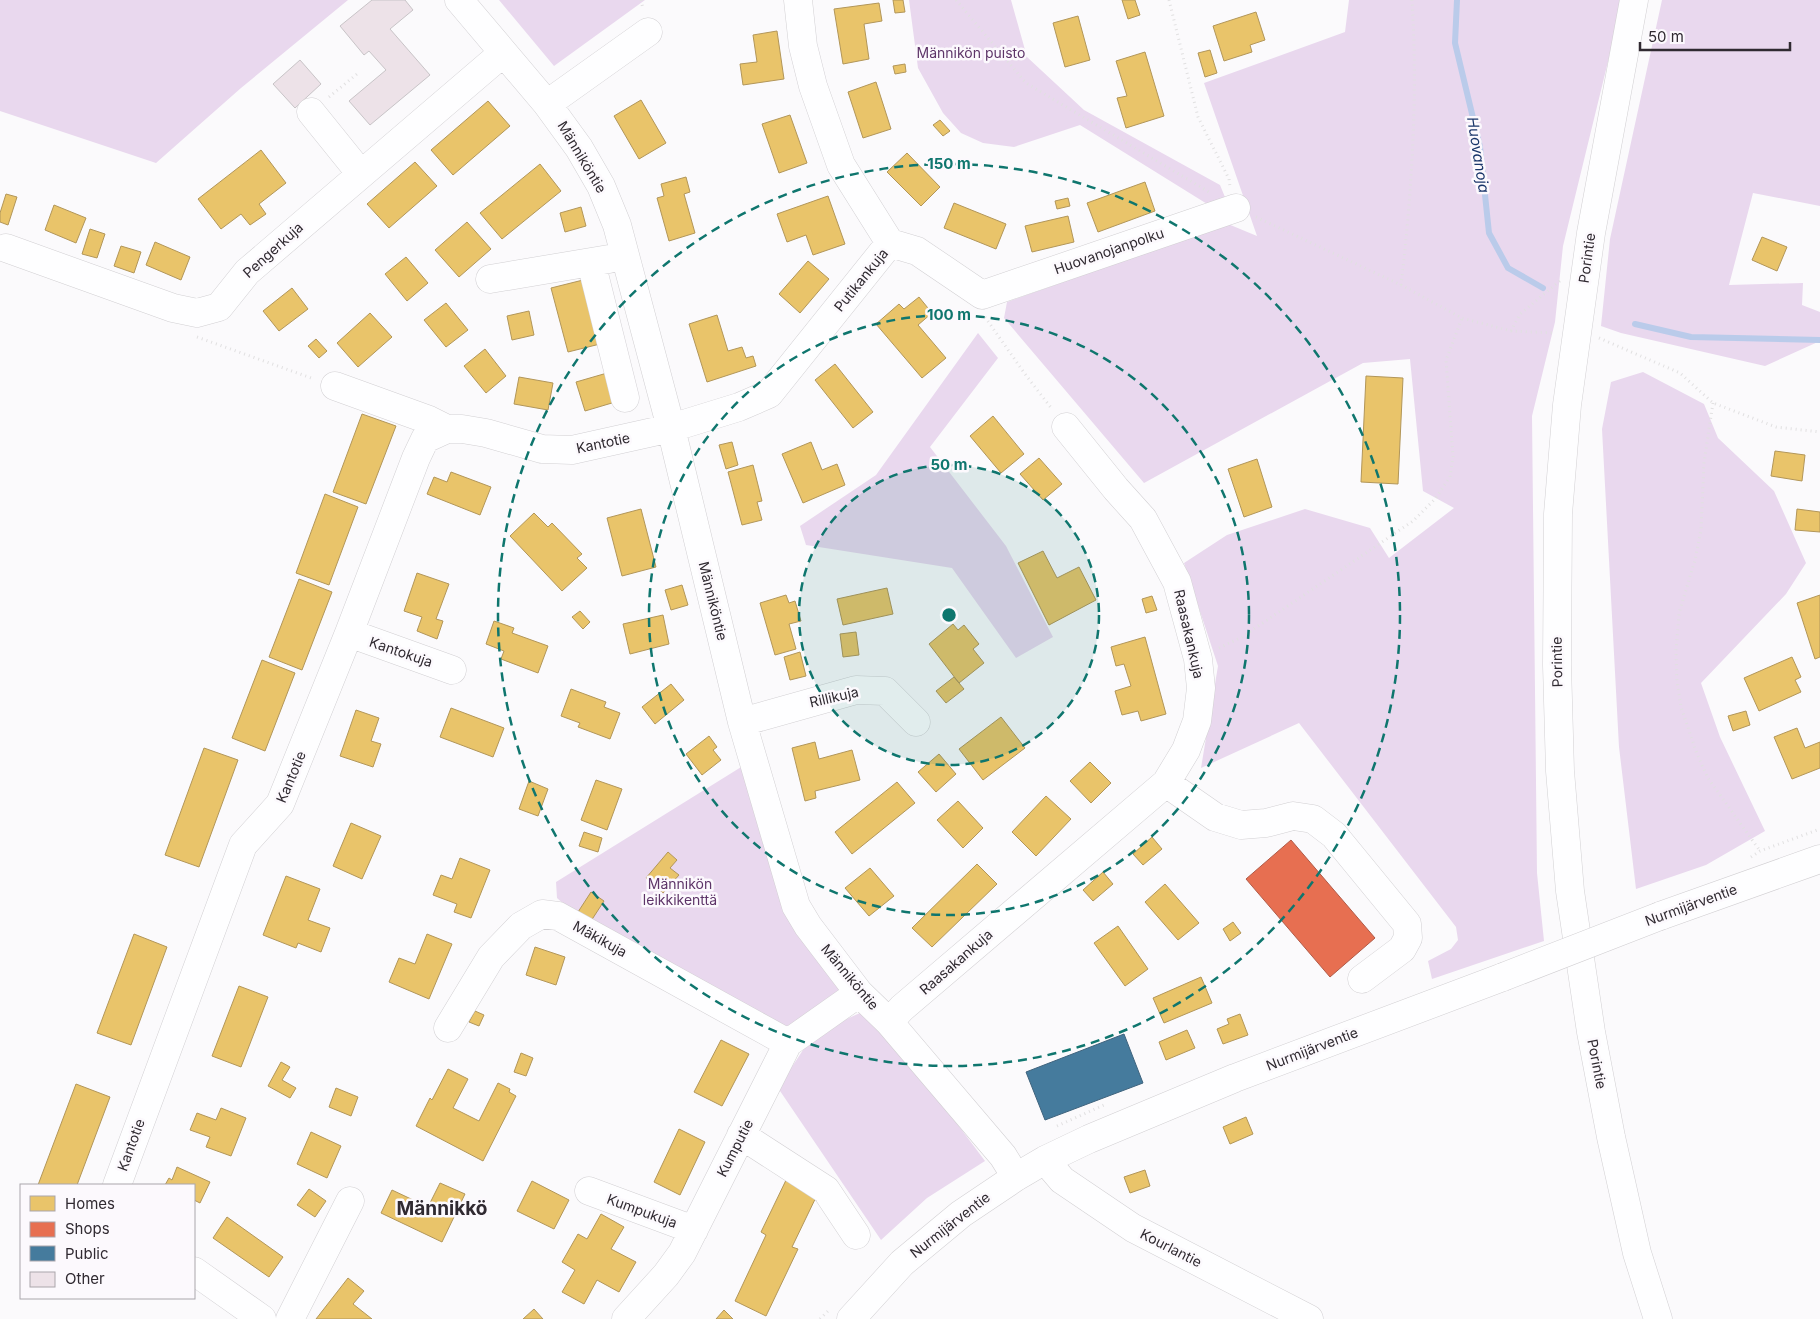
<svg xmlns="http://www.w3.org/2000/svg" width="1820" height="1319" font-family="Inter,sans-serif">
	<rect width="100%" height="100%" fill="#fbfafc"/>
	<path fill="#e9d8ee" d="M0 0H348L241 88 156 163 0 111Z
		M499 0H645L554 66Z
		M909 0H1011L1027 57 1084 110 1220 185 1227 202 1212 207 1080 125 1014 147 983 143 961 133 943 113 918 68Z
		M1349 0H1623L1563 246 1555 322 1532 416 1537 873 1544 941 1432 979 1428 961 1451 949 1458 940 1456 927 1299 723 1201 768 1218 666 1184 563 1227 535 1305 509 1370 528 1389 558 1454 508 1423 491 1410 359 1363 363 1144 483 1004 318 1007 302 1228 224 1257 236 1204 83 1345 32Z
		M1662 0H1820V206L1753 193 1729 285 1803 283 1802 305 1820 312V341L1765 366 1621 333 1601 326 1610 239Z
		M978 333 998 358 930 447 1006 546 1053 637 1016 658 952 568 806 545 800 526 876 475Z
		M1643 372 1704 404 1718 438 1774 491 1806 563 1786 594 1701 683 1720 737 1765 831 1706 865 1636 889 1619 747 1602 429 1611 382Z
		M746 764 838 976 840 998 795 1028H777L567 907 557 898 556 882Z
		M860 1013 871 1015 955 1121 985 1161 927 1198 881 1240 778 1088 805 1047 829 1027Z"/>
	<path fill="#e9c46a" stroke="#b29659" d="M893 0H903L905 12 895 13Z
		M1122 0H1135L1140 15 1128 19Z
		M879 3 882 21 864 24 869 59 843 64 834 9Z
		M1256 12 1265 40 1250 45 1252 52 1224 61 1213 26Z
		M1078 16 1090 60 1065 67 1053 23Z
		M777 31 784 79 743 85 740 64 757 62 753 35Z
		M1210 50 1217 73 1205 77 1198 53Z
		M1145 52 1164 116 1126 128 1117 98 1127 96 1116 61Z
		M905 64 906 72 895 74 893 66Z
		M876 82 891 129 863 138 848 92Z
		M641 100 666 143 639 159 614 116Z
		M488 101 510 126 453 175 431 150Z
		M790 115 807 163 779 173 762 124Z
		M940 120 950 131 943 136 933 125Z
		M261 150 286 183 259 204 266 214 250 225 241 214 221 229 198 199Z
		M907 153 940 187 921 206 887 172Z
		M415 162 437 186 389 228 367 204Z
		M540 164 561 191 502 239 480 213Z
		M686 177 690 192 684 194 695 233 669 241 657 198 664 196 661 184Z
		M1145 182 1155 211 1098 232 1087 203Z
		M6 194 17 197 8 225 0 222V213Z
		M828 196 845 244 813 255 806 235 787 242 777 214Z
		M1068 198 1070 206 1057 209 1055 201Z
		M954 203 1006 224 996 249 944 228Z
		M54 205 86 218 76 243 45 230Z
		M581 207 586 226 565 232 560 213Z
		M1068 216 1074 242 1032 252 1025 226Z
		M467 222 491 249 459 277 435 250Z
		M90 229 105 234 97 258 82 254Z
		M1762 237 1787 247 1777 271 1752 260Z
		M155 242 190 257 181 280 146 265Z
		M121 246 141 252 134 273 114 266Z
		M406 257 428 283 407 301 385 274Z
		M808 261 829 279 800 313 779 294Z
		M583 280 600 344 568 352 551 288Z
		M292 288 308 309 279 331 263 311Z
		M919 297 932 313 918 325 946 358 922 378 876 324 899 304 904 309Z
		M446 303 468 330 446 347 424 320Z
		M529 311 534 335 512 340 507 316Z
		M370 313 392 337 358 367 337 343Z
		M717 315 728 351 742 347 746 358 753 356 756 366 707 382 689 324Z
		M316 339 327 351 319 358 308 346Z
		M485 349 506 376 486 393 464 366Z
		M835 364 873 412 853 428 815 380Z
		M614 371 622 400 585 411 576 382Z
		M1366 376 1403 378 1398 484 1361 482Z
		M519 377 553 383 548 410 514 404Z
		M362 414 396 426 366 504 333 492Z
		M993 416 1024 454 1001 473 970 436Z
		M732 442 738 465 726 469 719 445Z
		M811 442 822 470 837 464 845 485 803 503 782 454Z
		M1775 451 1805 455 1802 481 1771 476Z
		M1039 458 1062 484 1043 500 1020 474Z
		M1257 459 1272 507 1244 517 1228 469Z
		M753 465 762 501 757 502 762 520 742 525 728 472Z
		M451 472 491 487 480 515 427 494 434 477 447 482Z
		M325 494 358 507 329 585 296 573Z
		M641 509 656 567 622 576 607 518Z
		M1797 509 1820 512V532L1795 530Z
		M534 513 548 527 552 523 582 554 577 558 587 568 562 591 510 536Z
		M1043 551 1057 578 1079 567 1096 600 1049 625 1018 563Z
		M417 573 449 584 436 619 443 621 437 639 417 631 422 617 404 611Z
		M299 579 332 592 302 670 269 657Z
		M682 585 688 605 671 610 665 590Z
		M887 588 893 614 843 625 837 599Z
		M786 595 789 603 795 601 801 621 789 624 796 649 775 655 760 603Z
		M1820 595V657L1815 659 1797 603Z
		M1152 596 1157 610 1146 613 1142 599Z
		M580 611 590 622 583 629 572 617Z
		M663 615 669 644 630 654 623 624Z
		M494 621 514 628 512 633 548 646 538 673 501 659 504 651 486 644Z
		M953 624 958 630 964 625 979 644 973 649 984 663 959 683 929 644Z
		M856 632 859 655 843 657 840 634Z
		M1145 637 1166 714 1141 721 1138 711 1122 715 1115 691 1131 686 1124 664 1116 666 1111 647Z
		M800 652 806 676 790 680 784 657Z
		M1792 657 1801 677 1795 680 1801 692 1759 711 1744 678Z
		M262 660 295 673 265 751 232 738Z
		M954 677 964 689 946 703 936 691Z
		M671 684 684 700 655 724 642 707Z
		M571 689 606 702 604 707 620 713 610 739 578 727 580 723 561 716Z
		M451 708 504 728 493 757 440 737Z
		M356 710 379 718 371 741 381 744 373 767 340 756Z
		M1746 711 1750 725 1733 731 1728 716Z
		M1001 717 1025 748 983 780 959 749Z
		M1797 728 1805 748 1820 742V768L1792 779 1774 737Z
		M709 736 717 747 713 750 721 760 702 775 686 754Z
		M815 742 819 759 852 750 860 780 815 791 816 798 805 801 792 748Z
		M204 748 238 760 199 867 165 855Z
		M939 754 956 774 936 792 918 772Z
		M1090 762 1111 783 1091 803 1070 781Z
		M596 780 622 789 607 830 581 820Z
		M529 781 548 789 538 816 519 809Z
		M897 782 915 803 852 854 835 832Z
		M1046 796 1071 819 1036 856 1012 832Z
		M958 801 983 828 963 848 937 820Z
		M351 823 381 836 362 879 333 866Z
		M584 832 602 838 598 852 579 846Z
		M1152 837 1162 849 1143 865 1133 854Z
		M668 852 677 860 670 868 679 875 663 893 646 878Z
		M460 858 490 870 471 918 454 912 457 904 433 895 441 875 452 879Z
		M977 864 997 884 932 947 912 928Z
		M870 868 894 896 869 916 845 888Z
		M1103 872 1113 884 1093 901 1083 890Z
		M286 876 320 889 308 920 330 928 321 952 298 943 296 948 263 935Z
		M1165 884 1199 923 1178 940 1145 902Z
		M591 892 604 901 591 921 578 912Z
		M1233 922 1241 933 1230 941 1223 929Z
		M1118 926 1148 969 1125 986 1094 943Z
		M134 934 167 947 131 1045 97 1033Z
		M427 934 452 944 429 999 389 982 399 958 415 964Z
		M535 947 565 957 556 985 526 975Z
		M1201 977 1212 1003 1164 1023 1153 998Z
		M239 986 268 997 241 1067 212 1056Z
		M475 1011 484 1015 479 1026 469 1022Z
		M1240 1014 1248 1035 1223 1044 1217 1029 1229 1024 1227 1019Z
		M1187 1030 1195 1048 1166 1060 1159 1042Z
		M721 1040 749 1054 722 1106 694 1092Z
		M521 1053 533 1058 526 1076 514 1072Z
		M281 1062 290 1067 282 1080 296 1088 290 1098 268 1086Z
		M448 1069 468 1079 453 1108 479 1121 498 1083 510 1089 509 1092 516 1096 483 1161 416 1126 430 1098 432 1100Z
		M76 1084 110 1097 77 1185H38Z
		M336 1088 358 1097 351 1116 329 1107Z
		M221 1108 246 1118 231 1156 206 1147 210 1137 190 1130 197 1113 216 1120Z
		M1246 1117 1253 1134 1230 1144 1223 1127Z
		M679 1129 705 1142 680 1195 654 1182Z
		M311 1132 341 1146 327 1178 297 1164Z
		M177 1167 210 1182 200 1203 194 1200V1185H165L169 1178 172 1180Z
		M1145 1170 1150 1186 1130 1193 1124 1177Z
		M788 1176 819 1191 792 1247 798 1249 766 1316 735 1301 766 1235 761 1232Z
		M532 1181 569 1200 554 1229 517 1211Z
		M440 1183 465 1194 442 1242 381 1213 392 1190 428 1207Z
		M309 1189 326 1201 315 1217 297 1205Z
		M601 1214 624 1227 611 1249 636 1262 619 1292 597 1280 584 1304 562 1292 575 1270 562 1262 578 1234 587 1239Z
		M227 1217 283 1257 269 1277 213 1238Z
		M348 1278 364 1291 353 1304 372 1319H316Z
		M534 1309 543 1319H523Z
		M724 1310 733 1319H716Z"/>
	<path fill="#e76f51" stroke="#b05a47" d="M1291 840 1375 938 1330 977 1246 879Z"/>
	<path fill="#457b9d" stroke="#3f637d" d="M1124 1034 1143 1083 1045 1120 1026 1072Z"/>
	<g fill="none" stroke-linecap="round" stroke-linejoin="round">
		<path stroke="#bacbea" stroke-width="6" d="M1457 0 1455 43 1480 147 1489 233 1508 268 1543 288
			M1635 324 1691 337 1820 340"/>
	</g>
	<path fill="#ede2e8" stroke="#c8c4c7" d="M372 0H405L413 10 390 29 430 75 370 125 349 101 386 70 369 51 364 55 340 26Z
		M300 60 321 84 295 108 273 84Z"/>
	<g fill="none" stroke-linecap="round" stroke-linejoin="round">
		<g stroke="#d2d0d3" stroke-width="29">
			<path id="minor" d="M459 0 547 104 579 148 601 186 617 225 671 428 742 722 796 906 808 926 859 993 889 1022 1003 1156 1016 1177
				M547 104 648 32
				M311 112 361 174
				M890 243 917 251 982 295 1236 208
				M6 248 173 308 197 313 219 307 247 272 503 53
				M591 262 625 398
				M490 279 609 259
				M335 386 429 420 447 429
				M349 633 452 670
				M742 722 856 690 885 691 916 722
				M1166 783 1215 817 1241 825 1266 823 1293 816 1313 819 1334 835 1407 924 1408 938 1402 949 1362 979
				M1660 916 1820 859
				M889 1022 902 1008 1166 783 1186 750 1197 721 1201 688 1198 659 1177 582 1143 519 1116 489 1066 427
				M448 1028 491 957 521 926 542 914 558 916 788 1043
				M741 1135 826 1190 856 1235
				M1045 1160 1062 1180 1133 1228 1309 1319
				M117 1185 243 845 280 804 349 633 416 458 425 439 447 429H462L486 433 542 449 572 450 671 428 739 407 769 394 890 243 841 165 813 86 803 46 798 0
				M589 1191 694 1230
				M194 1271 262 1319
				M290 1319 350 1201
				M626 1319 666 1275 682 1253 788 1043 859 993
				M851 1319 902 1263 961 1214 1016 1177 1045 1160 1089 1139 1235 1078 1503 977"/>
		</g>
		<g stroke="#d2d0d3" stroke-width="29">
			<path id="highway" d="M1634 0 1591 233 1567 405 1558 514 1557 665 1560 771 1570 891 1591 1032 1611 1137 1637 1253 1658 1319"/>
		</g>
		<path stroke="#e1e0e1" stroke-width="3" stroke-dasharray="1 4" stroke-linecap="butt" d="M641 0 643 9
			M956 0 1026 83 1209 192
			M1169 0 1198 117 1229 179 1230 186
			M329 97 357 74
			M1256 217 1401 285 1462 318 1511 331 1555 333
			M1401 285C1412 190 1418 95 1412 0
			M985 317 1025 374 1052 409
			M1511 331 1520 314 1561 280
			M197 337 314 379
			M1599 338 1680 373 1713 403 1776 427 1820 432
			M1713 403 1704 462 1701 530 1695 560 1679 613 1676 651 1677 681 1681 707 1697 754 1708 778 1760 851
			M1219 648 1242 637 1413 521 1435 499 1450 477 1453 457 1446 360 1462 318
			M1751 857 1760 851 1820 829
			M1057 1126 1104 1105
			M820 1319 829 1310"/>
		<use href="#minor" stroke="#fefeff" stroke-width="28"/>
		<use href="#highway" stroke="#fefeff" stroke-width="28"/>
		<g stroke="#d2d0d3" stroke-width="29" stroke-linecap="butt">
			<path id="minor-bridge" d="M1503 977 1660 916"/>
		</g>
		<use href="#minor-bridge" stroke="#fefeff" stroke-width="28"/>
	</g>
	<circle cx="949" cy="615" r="150" fill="#0f766e" fill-opacity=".12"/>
	<g fill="none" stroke="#0f766e" stroke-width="2.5" stroke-dasharray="9 6">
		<circle cx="949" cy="615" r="150"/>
		<circle cx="949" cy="615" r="300"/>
		<circle cx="949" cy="615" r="451"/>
	</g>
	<g text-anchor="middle" stroke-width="5" stroke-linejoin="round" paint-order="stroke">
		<g font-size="14" fill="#5d3468" stroke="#fcf9fd">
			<text x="971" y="58">Männikön puisto</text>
			<text x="680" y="889">Männikön<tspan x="680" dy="16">leikkikenttä</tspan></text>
		</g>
		<g font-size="14" fill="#302a31" stroke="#fcf9fd">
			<text transform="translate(582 157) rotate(59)" y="5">Männiköntie</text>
			<text transform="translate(273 250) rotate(-42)" y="5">Pengerkuja</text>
			<text transform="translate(1109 251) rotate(-19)" y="5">Huovanojanpolku</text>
			<text transform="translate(1587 258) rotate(-82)" y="5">Porintie</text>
			<text transform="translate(861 280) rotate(-51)" y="5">Putikankuja</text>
			<text transform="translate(603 443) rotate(-12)" y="5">Kantotie</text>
			<text transform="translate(713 601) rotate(76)" y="5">Männiköntie</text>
			<text transform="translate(1189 634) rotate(77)" y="5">Raasakankuja</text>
			<text transform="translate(401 652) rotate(19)" y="5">Kantokuja</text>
			<text transform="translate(1557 662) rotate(-91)" y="5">Porintie</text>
			<text transform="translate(834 697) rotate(-13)" y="5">Rillikuja</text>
			<text transform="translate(291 777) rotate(-67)" y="5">Kantotie</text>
			<text transform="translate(1691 905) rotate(-20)" y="5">Nurmijärventie</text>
			<text transform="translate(600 939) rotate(29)" y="5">Mäkikuja</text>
			<text transform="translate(956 962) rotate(-41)" y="5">Raasakankuja</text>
			<text transform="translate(850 977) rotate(50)" y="5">Männiköntie</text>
			<text transform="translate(1312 1049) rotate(-21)" y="5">Nurmijärventie</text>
			<text transform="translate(1597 1064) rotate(79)" y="5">Porintie</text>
			<text transform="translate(131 1145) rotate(-70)" y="5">Kantotie</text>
			<text transform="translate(735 1148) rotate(-63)" y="5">Kumputie</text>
			<text transform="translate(642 1211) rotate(20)" y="5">Kumpukuja</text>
			<text transform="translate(950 1225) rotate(-38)" y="5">Nurmijärventie</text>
			<text transform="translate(1171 1248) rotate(27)" y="5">Kourlantie</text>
		</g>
		<g font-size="15" font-style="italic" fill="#193569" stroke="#fcf9fd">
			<text transform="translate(1478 155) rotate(81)" y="5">Huovanoja</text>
		</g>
		<g font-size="19" font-weight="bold" fill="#302a31" stroke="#fcf9fd">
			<text x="442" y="1215">Männikkö</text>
		</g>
	</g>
	<circle cx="949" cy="615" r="8" fill="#0f766e" stroke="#fcf9fd" stroke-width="2.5"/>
	<g font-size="15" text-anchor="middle" font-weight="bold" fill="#0f766e" stroke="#fcf9fd" stroke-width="5" stroke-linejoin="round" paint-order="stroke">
		<text x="949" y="169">150 m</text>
		<text x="949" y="320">100 m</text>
		<text x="949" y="470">50 m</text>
	</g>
	<rect x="20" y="1184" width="175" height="115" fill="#fcf9fd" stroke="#aaa6ab"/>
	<rect x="30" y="1196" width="25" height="15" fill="#e9c46a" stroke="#aaa6ab"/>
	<text x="65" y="1209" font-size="15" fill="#302a31">Homes</text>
	<rect x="30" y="1222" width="25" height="15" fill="#e76f51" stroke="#aaa6ab"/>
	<text x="65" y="1234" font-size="15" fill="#302a31">Shops</text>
	<rect x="30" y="1246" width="25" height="15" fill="#457b9d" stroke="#aaa6ab"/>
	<text x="65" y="1259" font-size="15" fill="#302a31">Public</text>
	<rect x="30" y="1272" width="25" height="15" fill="#ede2e8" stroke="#aaa6ab"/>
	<text x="65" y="1284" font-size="15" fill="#302a31">Other</text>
	<path d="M1640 42v8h150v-8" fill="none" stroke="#302a31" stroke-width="2.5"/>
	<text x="1648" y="42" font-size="15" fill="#302a31" stroke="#fcf9fd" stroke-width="4" paint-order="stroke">50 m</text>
</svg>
